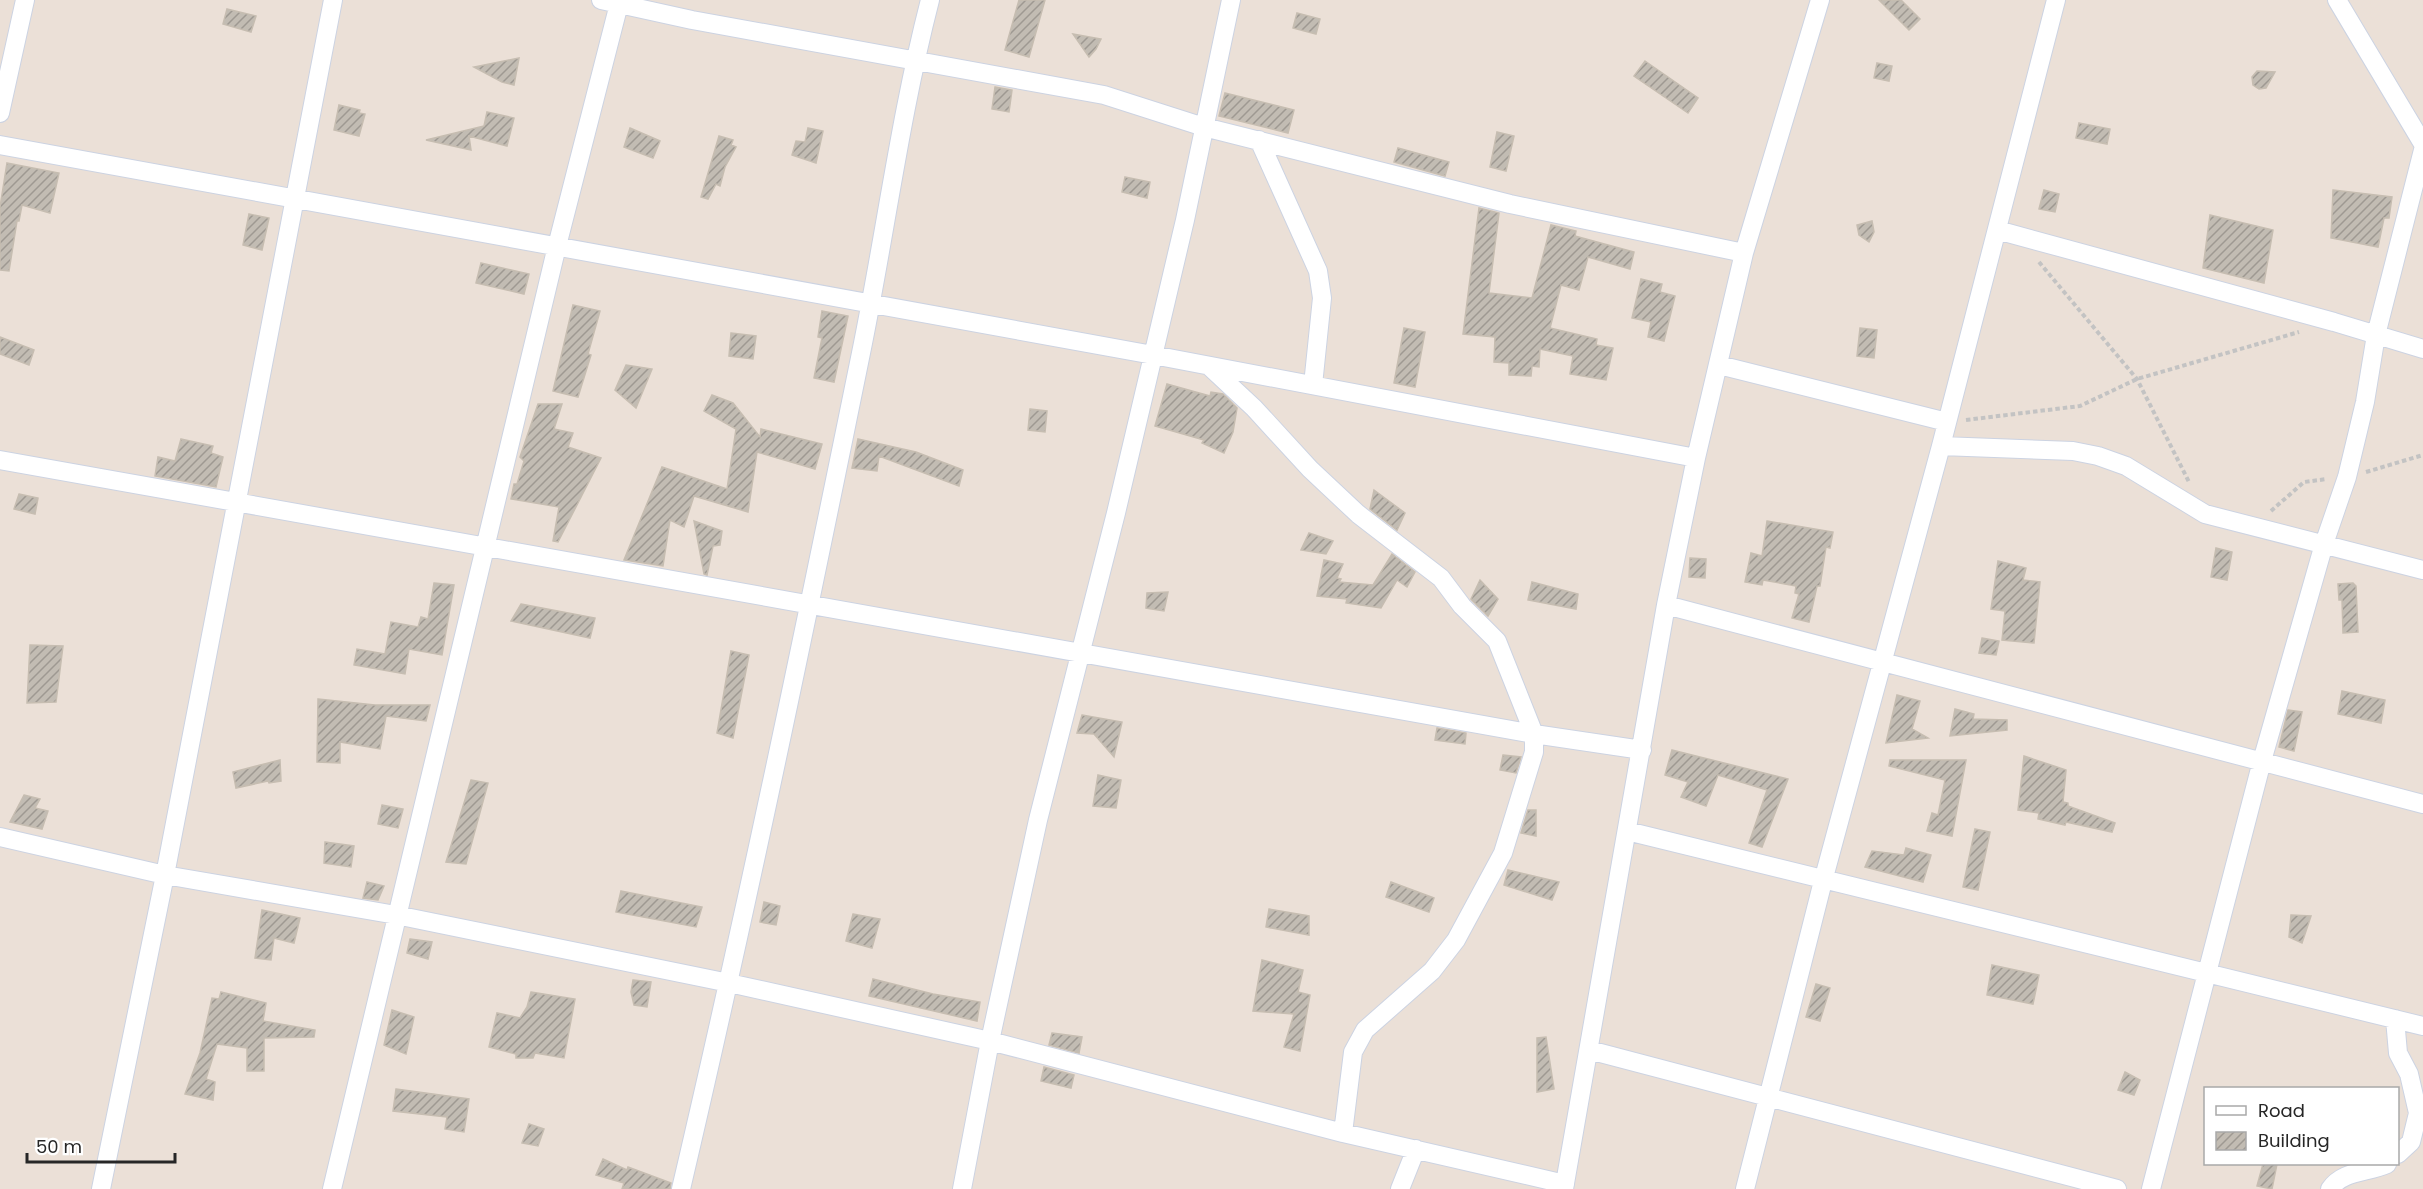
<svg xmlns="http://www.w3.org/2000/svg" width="2423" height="1189" font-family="Poppins,sans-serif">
	<defs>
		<pattern id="building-hatch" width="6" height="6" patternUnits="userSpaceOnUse" patternTransform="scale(1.5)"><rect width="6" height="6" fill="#c2bcb3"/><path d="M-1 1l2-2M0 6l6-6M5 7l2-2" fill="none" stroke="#9e9992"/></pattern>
	</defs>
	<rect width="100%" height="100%" fill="#ebe0d7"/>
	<path fill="url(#building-hatch)" stroke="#c6bdb1" stroke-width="1.5" d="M1019 0H1045L1029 57 1005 50Z
		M1879 0H1901L1920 19 1909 30Z
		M227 9 256 16 251 32 223 24Z
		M1297 13 1320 19 1316 34 1293 28Z
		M1073 34 1101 39 1096 49 1089 57Z
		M519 58 514 85 502 82 474 67Z
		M1645 61 1698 98 1688 113 1634 76Z
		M1877 63 1892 66 1889 81 1874 78Z
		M2257 71 2275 72 2266 88 2259 89 2253 85 2252 77Z
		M995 87 1012 90 1009 112 992 109Z
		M1225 93 1294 110 1288 133 1219 116Z
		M339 105 360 110 359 113 365 114 359 136 334 130Z
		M487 112 514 118 507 146 469 136 471 150 426 140 484 126Z
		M2079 123 2110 129 2107 144 2076 138Z
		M630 128 660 141 653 158 624 147Z
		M808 128 823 131 816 163 792 155 796 141 805 142Z
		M1497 132 1514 136 1506 171 1490 167Z
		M719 136 733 140 731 145 736 147 725 167 720 186 716 184 708 199 701 197Z
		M1398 148 1449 162 1445 176 1394 162Z
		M7 163 59 173 50 213 22 205 19 221H17L9 271 0 270V207Z
		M1125 177 1150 182 1147 198 1122 192Z
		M2044 190 2059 194 2055 212 2039 209Z
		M2333 190 2392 197 2389 218H2384L2378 247 2331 238Z
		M1479 208 1499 213 1489 293 1532 298 1551 225 1576 231 1575 236 1634 252 1630 269 1588 257 1579 290 1561 285 1550 328 1597 339 1596 345 1613 348 1606 380 1570 374 1573 356 1540 349 1539 367 1532 366 1531 376 1509 375V363L1494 362 1495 337 1463 334Z
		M249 214 269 218 262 250 243 245Z
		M2210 215 2273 230 2264 283 2203 268Z
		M1872 221 1874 232 1869 242 1859 235 1857 225Z
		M481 263 529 274 524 294 476 283Z
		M1641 279 1662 284 1660 292 1675 296 1664 341 1648 337 1651 322 1632 318Z
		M573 305 600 311 588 354 591 355 578 397 553 391Z
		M822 311 848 316 834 382 814 378 822 338 818 337Z
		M1404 328 1425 332 1415 387 1394 383Z
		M1860 328 1877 330 1874 358 1857 356Z
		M731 333 756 336 753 359 729 356Z
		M0 337 34 350 29 365 0 354Z
		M626 365 652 369 636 408 615 390Z
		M1167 384 1210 396 1211 392 1223 394 1237 408 1233 432 1224 453 1202 443 1204 440 1155 426Z
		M712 395 733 403 760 437 761 429 822 444 815 469 757 452 748 512 694 496 684 527 670 520 663 566 624 560 662 467 727 489 736 429 704 411Z
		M538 404H562L554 429 573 433 568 447 601 458 558 542 553 541 559 507 511 499 514 484H517L524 461 520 457Z
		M1030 409 1047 411 1045 432 1028 430Z
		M181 439 213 446 211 453 223 457 216 487 155 476 158 457 175 461Z
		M858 439 916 452 963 470 959 486 879 456 877 471 852 468Z
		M1374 490 1405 513 1397 530 1370 509Z
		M19 494 38 498 35 514 14 509Z
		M694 521 722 531 720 545 713 546 707 575 704 574Z
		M1767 521 1833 532 1830 548 1826 547 1820 586H1817L1809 622 1792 618 1799 594 1795 593 1796 586 1763 580 1762 585 1745 582 1751 553 1762 556Z
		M1309 533 1333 541 1326 554 1301 550Z
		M2216 548 2232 552 2227 580 2211 577Z
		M1392 554 1415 572 1407 587 1397 580 1381 608 1346 603 1347 599 1317 596 1324 560 1343 564 1337 578 1341 579 1339 582 1373 585Z
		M1690 558 1706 559 1705 578 1689 577Z
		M1998 561 2026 568 2023 580 2040 582 2034 643 2002 640 2005 611 1991 609Z
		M1480 580 1498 599 1488 616 1471 599Z
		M1532 582 1578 594 1576 609 1528 600Z
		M434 583 454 585 442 655 409 649 405 674 354 665 357 649 385 654 391 622 418 627 421 617 428 619Z
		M2353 583 2356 586 2358 632 2343 633 2342 600H2339L2338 584Z
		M1168 592 1164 611 1146 608 1147 593Z
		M521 604 595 618 590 638 511 621Z
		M1982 638 1999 641 1996 655 1979 653Z
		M30 645 63 646 56 702 27 703Z
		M731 651 749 655 733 738 717 733Z
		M2342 691 2385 700 2381 723 2338 714Z
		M1897 695 1920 701 1912 729 1928 738 1886 743Z
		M318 699 375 705H430L426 721 386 716 380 749 340 742V763L317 762Z
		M1955 709 1974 714 1973 719 2007 720V730L1950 736Z
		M2288 710 2302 712 2294 751 2279 747Z
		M1082 715 1122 722 1114 757 1094 734 1077 733Z
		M1437 728 1466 733 1465 744 1435 740Z
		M1672 750 1788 779 1762 847 1749 843 1767 790 1718 775 1706 806 1681 797 1688 782 1665 775Z
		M1503 755 1521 757 1516 773 1500 770Z
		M2024 756 2066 770 2063 802 2068 803V806L2115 823 2112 832 2066 822 2065 825 2038 819 2039 813 2018 810Z
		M280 760 281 781 269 783 268 781 236 788 233 772Z
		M1890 760H1966L1952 836 1927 831 1932 813 1938 815 1945 780 1889 766Z
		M1098 775 1121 780 1116 808 1093 806Z
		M471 780 488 783 466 864 446 862Z
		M24 795 40 799 35 808 48 811 42 829 10 822Z
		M382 805 403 809 398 828 378 824Z
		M1528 810H1536V836L1521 833Z
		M1975 829 1990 832 1978 890 1963 887Z
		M325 842 354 846 351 867 324 863Z
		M1906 848 1931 855 1923 882 1865 867 1872 851 1904 855Z
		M1508 870 1559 882 1552 900 1504 885Z
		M367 882 384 886 378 900 363 898Z
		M1391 882 1434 898 1429 912 1386 897Z
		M621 891 702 907 696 927 616 912Z
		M764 902 780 906 776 925 760 922Z
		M1269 909 1309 916V935L1266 927Z
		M262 910 300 918 294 943 274 938 271 960 255 958Z
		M853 914 880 919 872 948 846 941Z
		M2291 915 2311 916 2302 943 2289 937Z
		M410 939 432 942 428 959 407 953Z
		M1262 960 1303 970 1298 992 1310 995 1300 1051 1284 1047 1294 1014 1253 1011Z
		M1992 965 2039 975 2033 1004 1987 995Z
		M873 979 933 994 980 1002 977 1021 869 996Z
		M633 980 651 982 647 1007 634 1005 631 992Z
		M1816 984 1830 988 1820 1021 1806 1017Z
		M221 992 266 1003 263 1021 315 1030 314 1037 264 1038V1071H247V1048L217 1044 206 1079 215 1082 213 1100 185 1094 200 1053 212 998 219 999Z
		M531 992 575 999 564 1058 535 1053 533 1058H516V1054L489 1047 497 1013 520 1018 527 1007Z
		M392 1010 414 1017 406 1054 384 1045Z
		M1052 1033 1082 1037 1079 1053 1049 1045Z
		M1546 1037 1554 1089 1537 1092V1038Z
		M1044 1067 1074 1075 1071 1088 1041 1081Z
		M2125 1072 2140 1080 2134 1095 2118 1090Z
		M396 1089 469 1099 464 1132 445 1129 447 1117 393 1111Z
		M529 1124 544 1129 538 1146 522 1143Z
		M603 1159 627 1170 628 1167 671 1183 670 1189H622L624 1183 596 1175Z
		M2263 1164H2277L2272 1189 2257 1186Z"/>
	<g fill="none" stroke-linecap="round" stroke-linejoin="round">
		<g stroke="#ccd3e2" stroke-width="20">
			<path id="street" d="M601 0 692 20 1104 95 1204 127 1510 204 1744 253
				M2337 0 2423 144
				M0 113 25 0
				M1259 140 1318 271 1322 298 1313 385
				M0 145 1153 355 1696 458
				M1997 230 2334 322 2423 349
				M1719 365 1947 422
				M1209 366 1254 408 1310 469 1358 514 1441 578 1462 606 1497 641 1534 734V752L1503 853 1456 940 1432 971 1365 1030 1353 1052 1343 1133
				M1941 446 2073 451 2098 456 2126 466 2205 514 2423 570
				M0 460 1534 734 1642 750
				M1666 605 2423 804
				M1627 831 2423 1026
				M0 837 165 875 396 915 729 983 990 1041 1343 1133 1565 1184
				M2395 1019 2398 1053 2409 1074 2418 1113 2411 1142 2398 1154
				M1589 1050 2117 1189
				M101 1189 165 875 333 0
				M332 1189 557 246 620 0
				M681 1189C746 912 804 633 861 353 885 236 900 116 930 0
				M962 1189 990 1041 1038 820 1116 513 1185 220 1231 0
				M1400 1189 1416 1149
				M1564 1189 1666 605 1696 458 1744 253 1820 0
				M1745 1189 1823 881 1941 446 2056 0
				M2151 1189 2262 761 2324 544 2347 477 2365 402 2376 335 2423 150
				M2330 1189C2343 1170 2368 1173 2387 1164"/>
		</g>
		<path stroke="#c3c3c3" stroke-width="4" stroke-dasharray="4.5 3" stroke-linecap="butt" d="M2039 262 2137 379 2189 482
			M1966 420 2080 406 2137 379 2299 332
			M2366 472 2423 455
			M2271 511 2304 482 2327 479"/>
		<use href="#street" stroke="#fff" stroke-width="18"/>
	</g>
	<rect x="2204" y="1087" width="195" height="78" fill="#ffffff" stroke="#a9a9a9" stroke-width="1.5"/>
	<rect x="2216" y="1106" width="30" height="9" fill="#ffffff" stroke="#a9a9a9" stroke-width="1.5"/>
	<text x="2258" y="1117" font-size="18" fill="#272727">Road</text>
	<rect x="2216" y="1132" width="30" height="18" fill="url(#building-hatch)" stroke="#a9a9a9" stroke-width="1.5"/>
	<text x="2258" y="1147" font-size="18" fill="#272727">Building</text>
	<path d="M27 1153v9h148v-9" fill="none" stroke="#272727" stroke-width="3"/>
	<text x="36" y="1153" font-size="18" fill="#272727" stroke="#ffffff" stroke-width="4.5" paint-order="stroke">50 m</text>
</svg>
